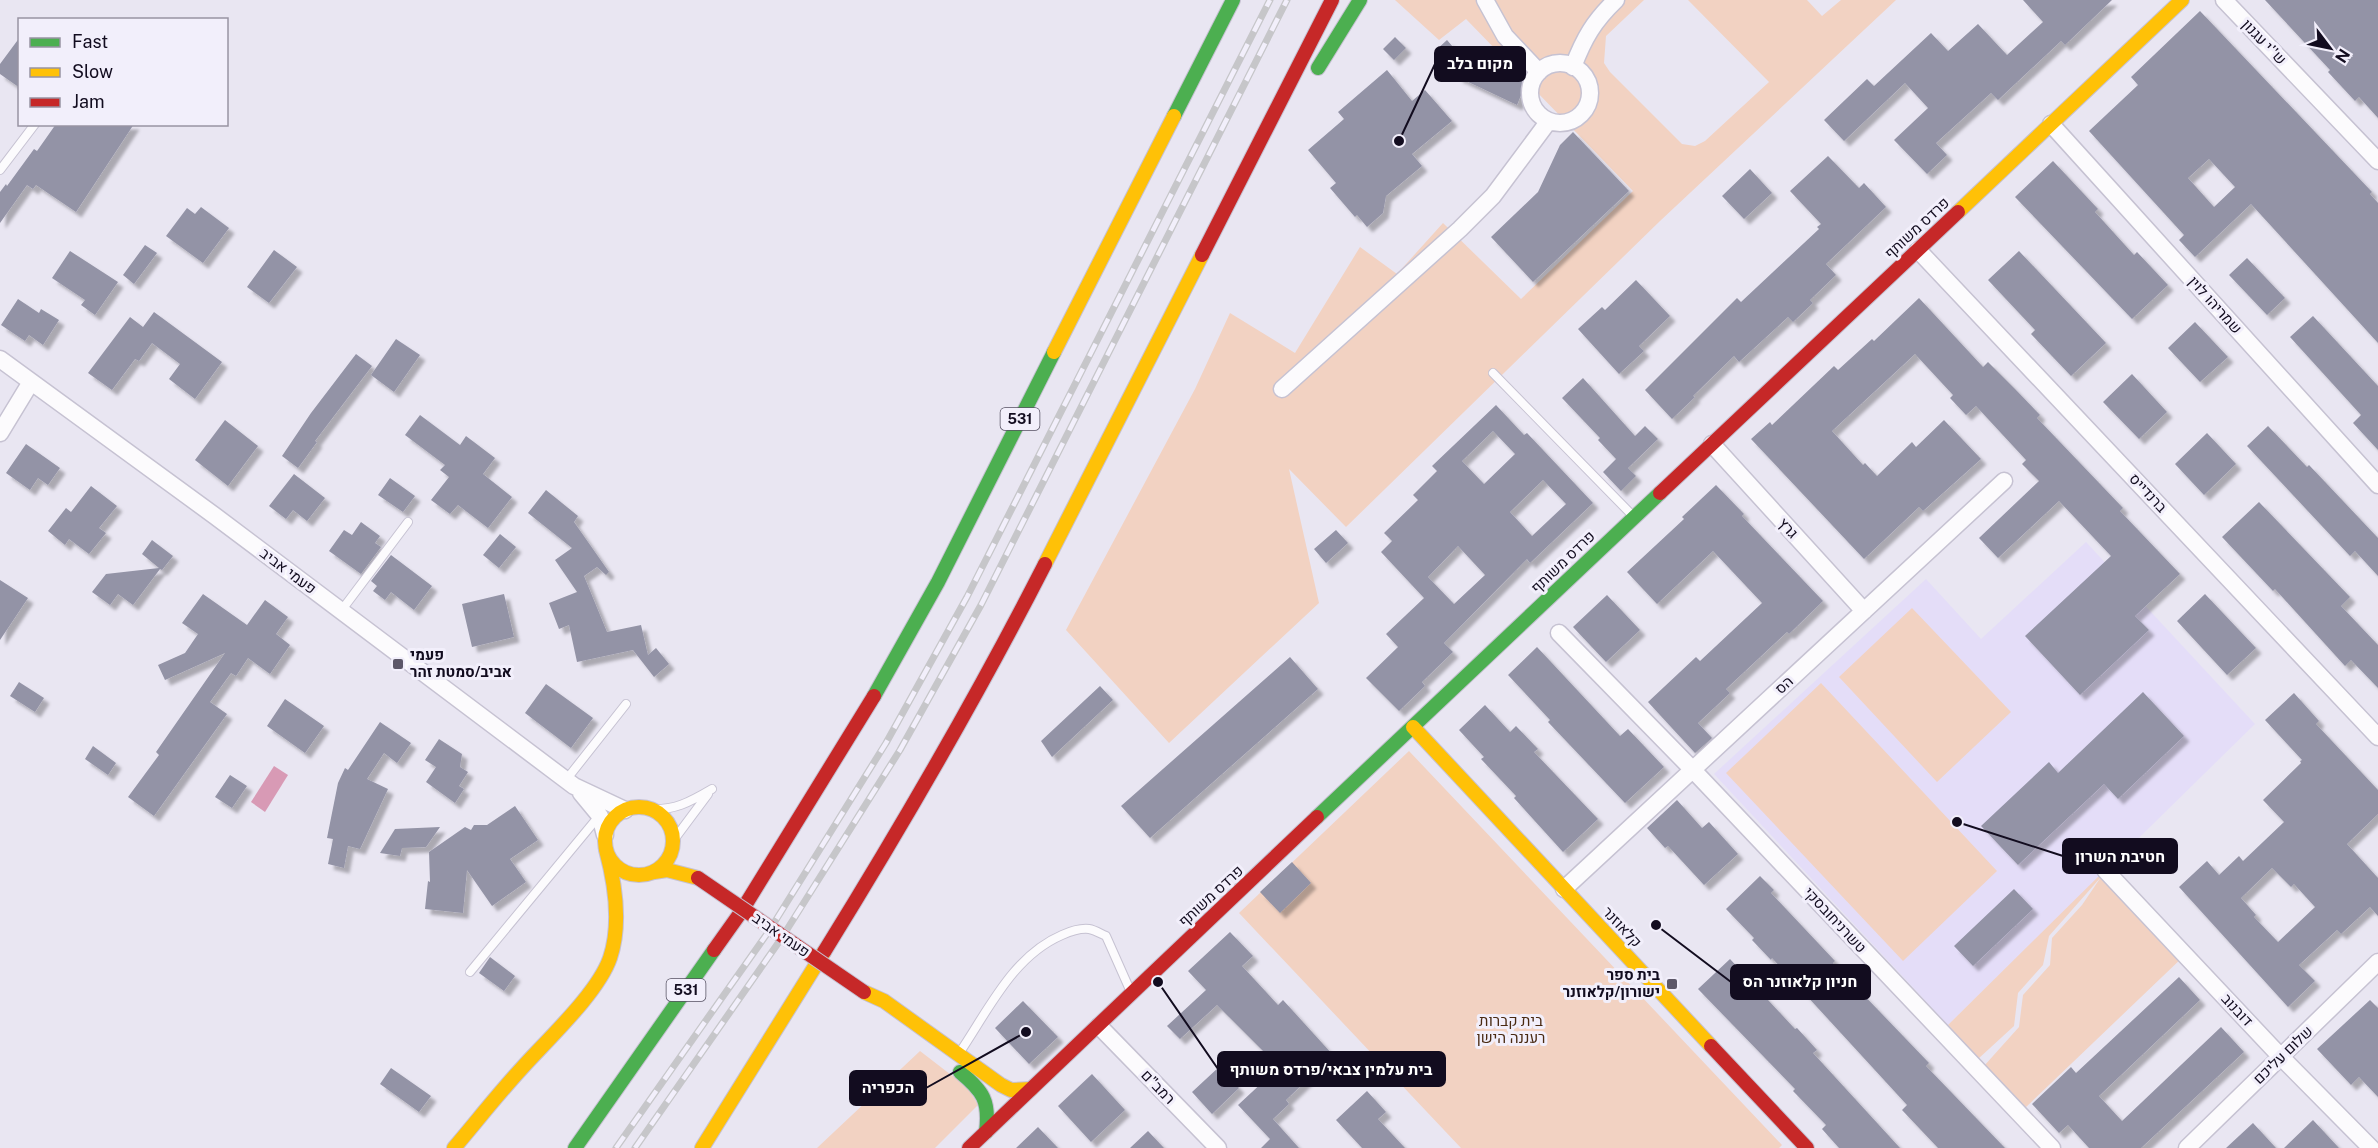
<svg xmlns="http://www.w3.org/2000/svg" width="2378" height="1148" font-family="'Public Sans',Heebo,sans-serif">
	<defs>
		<filter id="shadow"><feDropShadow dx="5.5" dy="5.5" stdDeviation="1.5" flood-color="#0004"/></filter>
	</defs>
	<rect width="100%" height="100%" fill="#e9e6f2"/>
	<path fill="#e4ddf8" d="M2086 542 2255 724 1948 1025 1714 774 1926 579 1981 639Z"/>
	<path fill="#f2d2c2" d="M1395 0H1644L1606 36 1604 63 1610 72 1682 144 1695 146 1705 141 1769 82 1688 0H1807L1822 16 1841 0H1896L1660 221 1346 527 1289 469 1319 603 1169 743 1066 630 1195 389 1230 313 1295 353 1360 247 1397 274 1443 223 1521 299 1633 191 1466 19 1439 40Z
		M1912 608 2011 712 1937 782 1839 677Z
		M1821 683 1997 871 1903 961 1726 773Z
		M1409 751 1782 1145 1779 1148H1461L1239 913Z
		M2105 870 2185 955 2025 1108 1984 1066 2019 1027 2023 995 2050 965 2052 938 2082 905 2101 877 2049 936 2043 965 2018 993 2014 1026 1978 1059 1948 1025Z
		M920 1051 968 1088 978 1105 935 1148H817Z"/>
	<path fill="#d89ab5" d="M274 766 288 775 265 812 251 802Z"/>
	<path fill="#9393a6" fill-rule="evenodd" filter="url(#shadow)" d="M2023 0H2112L2065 45 2061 41 1998 100 1991 93 1936 143 1947 155 1927 174 1894 140 1928 108 1905 83 1844 141 1824 120 1867 79 1874 86 1931 33 1948 51 1978 24 2007 55 2043 22Z
		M2265 0H2378V118L2359 97 2355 101 2328 72 2330 70Z
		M2200 11 2372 192 2370 194 2378 203V343L2251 204 2195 257 2179 240 2184 235 2089 131 2138 85 2131 77ZM2209 159 2235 187 2214 207 2188 178Z
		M20 37V88L0 74V64Z
		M1395 37 1406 48 1394 60 1383 49Z
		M1447 40 1472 69 1466 74 1502 82 1504 74 1526 83 1517 105 1462 79 1463 77 1460 79 1435 51Z
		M1387 70 1412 101 1425 90 1452 121 1412 154 1422 166 1386 196 1383 213 1367 227 1357 215 1355 217 1330 188 1336 183 1308 150 1344 119 1338 112Z
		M56 124H134L76 212 36 185 33 189 27 185 0 223V192L6 184 7 186 34 149 37 151Z
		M1573 132 1629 191 1533 282 1491 237 1538 192 1560 145Z
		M1828 156 1859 188 1864 183 1886 207 1826 264 1836 275 1810 300 1813 303 1793 322 1788 317 1739 362 1734 356 1693 396 1695 397 1672 419 1645 390 1737 298 1741 302 1819 229 1817 227 1821 224 1790 191Z
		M2053 161 2098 209 2095 212 2134 255 2137 252 2168 285 2132 319 2015 197Z
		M1750 169 1772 193 1744 219 1722 196Z
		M201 207 229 228 203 263 166 236 187 208 195 214Z
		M145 245 157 253 134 284 123 275Z
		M274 250 297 267 269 303 247 287Z
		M70 251 118 282 95 315 81 305 85 300 52 278Z
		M2019 251 2106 343 2071 376 2031 334 2035 330 1988 280Z
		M2247 258 2285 298 2267 315 2229 275Z
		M1636 280 1670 316 1639 346 1644 351 1619 374 1578 329 1602 307 1605 310Z
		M1919 298 1983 367 1988 362 2015 389 2040 415 2037 418 2123 508 2120 511 2180 574 2135 616 2149 630 2080 695 2025 636 2111 556 2059 501 1998 558 1979 538 2039 481 2022 464 2026 460 1976 406 1966 415 1950 398 1953 395 1915 354 1832 431 1863 465 1865 463 1877 476 1912 442 1916 447 1944 420 1981 459 1923 511 1919 507 1864 559 1751 439 1770 422 1772 425 1834 366 1838 370 1872 339 1874 341Z
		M18 299 39 313 41 309 59 320 43 345 29 335 25 341 1 325Z
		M154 312 222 362 195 399 169 379 180 364 152 343 139 361 135 359 112 390 88 373 130 317 143 327Z
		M2313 316 2378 386V450L2353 423 2361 415 2290 337Z
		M2195 322 2228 357 2200 382 2168 348Z
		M396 339 420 355 394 392 371 375Z
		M356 354 372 366 315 441 317 442 298 468 282 456 311 413Z
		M2132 374 2167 412 2139 439 2103 402Z
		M1583 378 1635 436 1645 426 1658 439 1628 468 1636 476 1621 491 1603 472 1616 459 1598 440 1600 438 1562 398Z
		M1496 405 1524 435 1527 433 1593 503 1530 563 1527 559 1444 643 1453 652 1422 682 1425 686 1399 711 1366 678 1398 647 1386 634 1424 598 1381 552 1392 541 1384 533 1418 500 1413 495 1437 471 1432 466ZM1493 431 1515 454 1484 484 1462 461ZM1543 480 1566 504 1532 536 1510 512ZM1458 546 1485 575 1454 604 1428 577Z
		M420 415 460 445 466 436 495 458 483 474 512 497 488 528 458 505 450 514 431 500 449 477 440 470 445 465 405 435Z
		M225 420 258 446 228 486 195 460Z
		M2268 426 2307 467 2309 465 2378 538V576L2355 551 2350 556 2247 446Z
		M2207 433 2236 464 2204 495 2175 464Z
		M26 444 60 468 48 485 38 478 30 490 6 473Z
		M294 474 325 498 307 521 293 510 286 519 269 506Z
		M390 478 415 496 403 512 378 495Z
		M1716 485 1744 514 1742 516 1823 601 1789 634 1787 632 1726 689 1730 693 1698 723 1712 738 1695 753 1648 702 1696 657 1700 661 1762 603 1713 551 1657 604 1627 572 1684 519 1682 517Z
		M91 486 117 506 99 528 106 533 89 554 69 539 65 545 48 531 66 508 71 512Z
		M546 490 578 516 574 522 609 572 606 575 597 567 584 576 607 632 641 625 648 655 656 648 669 664 654 677 633 650 577 662 569 625 559 629 549 603 577 592 555 560 572 548 528 513Z
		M2259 502 2350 597 2341 606 2378 645V688L2351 660 2345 666 2275 589 2273 591 2222 537Z
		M361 522 380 536 375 543 381 547 361 574 329 551 344 530 352 535Z
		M1336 530 1348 543 1326 563 1314 549Z
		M500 534 516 547 499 568 483 555Z
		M152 540 173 556 162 570 160 569 133 605 118 594 110 605 92 592 106 574 159 568 142 554Z
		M391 555 432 586 414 610 391 592 385 600 373 591 377 586 371 581Z
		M0 580 28 598 0 640Z
		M203 594 247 625 265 600 288 617 276 634 290 645 270 674 248 658 236 676 231 673 210 702 227 714 154 816 128 797 159 755 156 752 225 653 165 680 158 665 185 653 198 634 182 623Z
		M504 594 514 637 472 647 462 604Z
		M2205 594 2256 648 2227 675 2177 621Z
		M1607 595 1640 630 1606 662 1573 627Z
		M1537 647 1620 736 1628 729 1664 767 1625 803 1548 722 1550 720 1508 675Z
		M1290 657 1318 689 1150 838 1121 806Z
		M19 682 44 698 35 712 10 696Z
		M546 684 593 718 571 748 525 713Z
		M1100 686 1113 700 1052 757 1041 741Z
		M2143 692 2184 736 2118 799 2104 784 2018 865 1981 826 2049 762 2058 773Z
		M2294 693 2319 721 2316 724 2378 790V814L2347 844 2378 878V916L2370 907 2341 934 2337 930 2299 965 2315 981 2288 1007 2179 887 2207 861 2219 875 2239 856 2243 861 2284 822 2263 800 2301 763 2300 761 2302 760 2265 720ZM2272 868 2291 887 2294 884 2315 907 2278 942 2254 917 2256 915 2241 898Z
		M285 699 324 726 305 753 267 726Z
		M1485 705 1510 732 1516 726 1538 749 1534 752 1598 819 1563 852 1514 798 1516 796 1481 759 1484 757 1459 730Z
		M380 722 411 743 397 763 384 753 367 779 388 789 360 849 348 846 344 868 328 864 333 839 327 838 338 783 345 768 348 770Z
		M439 739 462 754 460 767 468 772 459 786 464 789 455 803 426 782 436 767 425 760Z
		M93 746 116 763 108 775 85 759Z
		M230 775 247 786 232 808 215 797Z
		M1677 800 1702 828 1709 822 1738 854 1704 885 1668 846 1665 848 1647 828Z
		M515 806 538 840 510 859 526 882 492 906 467 870 463 913 425 909 428 881 430 882 429 852 465 827 471 830 474 825H487Z
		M440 827 426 847 402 848 400 856 380 853 395 829Z
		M1292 862 1311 883 1280 913 1260 892Z
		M1760 876 1774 890 1771 893 1835 961 1833 963 1929 1063 1926 1066 2005 1148H1938L1902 1110 1907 1105 1772 958 1771 960 1752 940 1754 938 1726 909Z
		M2014 889 2033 909 1973 966 1954 946Z
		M1230 932 1253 956 1242 966 1278 1005 1283 1000 1333 1055 1286 1100 1289 1104 1273 1119 1299 1148H1261L1270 1139 1238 1105 1279 1067 1217 1005 1180 1039 1167 1026 1206 990 1188 971Z
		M490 957 515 976 504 991 479 973Z
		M1730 959 1795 1029 1797 1028 1817 1050 1813 1053 1900 1148H1839L1822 1129 1826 1125 1793 1091 1795 1089 1698 989Z
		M2179 977 2200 1000 2099 1096 2122 1121 2221 1027 2244 1052 2141 1148H2089L2068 1125 2059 1133 2032 1104 2071 1067 2076 1073Z
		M2370 1000 2378 1008V1097L2359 1077 2351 1085 2317 1049Z
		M1023 1001 1058 1037 1029 1064 995 1028Z
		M1219 1067 1239 1088 1212 1114 1192 1092Z
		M391 1068 431 1096 419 1112 380 1084Z
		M1092 1074 1125 1110 1091 1142 1058 1106Z
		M1367 1091 1386 1112 1378 1119 1405 1148H1362L1336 1120Z
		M2313 1120 2339 1148H2284Z
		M2253 1123 2276 1148H2226Z
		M1038 1127 1058 1148H1016Z
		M1148 1131 1164 1148H1130Z"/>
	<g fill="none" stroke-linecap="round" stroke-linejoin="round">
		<g stroke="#c6c2d2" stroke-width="10">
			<path id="lane" d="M0 170 35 124
				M1493 373 1633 516
				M341 611 408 522
				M566 780 626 704
				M648 809C674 811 690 802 712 789
				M673 841 708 794
				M470 972 599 816
				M960 1052C989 1009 1013 956 1062 935 1071 931 1080 928 1089 929 1095 930 1101 934 1106 936L1130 990"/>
		</g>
		<g stroke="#c6c2d2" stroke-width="19">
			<path id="street" d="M1485 0 1505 36 1539 72
				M2224 0 2378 161
				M1530 93a30 30 0 1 1 60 0a30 30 0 1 1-60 0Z
				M1573 67C1584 38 1594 21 1616 0
				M2051 124 2378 485
				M1918 250 2378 737
				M0 359 215 516 574 786 625 810
				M1282 389 1460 229 1493 196 1548 122
				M0 433 31 382
				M1712 444 1864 611
				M1559 633 1693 770 2052 1148
				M581 793 600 816 605 835
				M2105 870 2281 1057 2371 1148
				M1564 889 2004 481
				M1099 1026 1218 1148
				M2187 1148 2378 962"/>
		</g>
		<g stroke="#c6c2d2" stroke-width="16">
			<path id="fast" d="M1318 68 1360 0
				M1174 116 1233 0
				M874 696 938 582 1054 352
				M1317 817 1660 493
				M960 1072C983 1091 990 1101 986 1132
				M575 1148 714 950"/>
		</g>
		<g stroke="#c6c2d2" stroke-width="16">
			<path id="slow" d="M1958 212 2182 0
				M1054 352 1174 116
				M1045 564 1202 255
				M1413 727 1711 1046
				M605 841a34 34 0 1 1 68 0a34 34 0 1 1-68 0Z
				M654 872 667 870 698 878
				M864 992 884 1001 1001 1085 1011 1090 1031 1089
				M454 1148C477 1121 498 1094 522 1068 547 1040 598 993 610 958 621 925 615 883 606 850
				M702 1148 824 952"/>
		</g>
		<g stroke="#c6c2d2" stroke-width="16">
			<path id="jam" d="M1202 255 1332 0
				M1660 493 1958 212
				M714 950 741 912 874 696
				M824 952C902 826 977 697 1045 564
				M1711 1046 1807 1148
				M969 1148 1317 817"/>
		</g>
		<use href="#lane" stroke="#fcfbfd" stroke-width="8"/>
		<use href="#street" stroke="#fcfbfd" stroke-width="16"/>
		<use href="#fast" stroke="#4caf50" stroke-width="14"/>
		<use href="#slow" stroke="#ffc107" stroke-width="14"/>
		<use href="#jam" stroke="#c62828" stroke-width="14"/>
		<g stroke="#c6c6c9" stroke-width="7">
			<path id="rail" d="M616 1148 769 931 886 743 967 597 1270 0
				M635 1148 781 939 900 750 981 605 1287 0"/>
		</g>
		<use href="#rail" stroke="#f2effb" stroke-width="4.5" stroke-dasharray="14" stroke-linecap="butt"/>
		<g stroke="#c6c2d2" stroke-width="16" stroke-linecap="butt">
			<path id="jam-bridge" d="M698 878 864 992"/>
		</g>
		<use href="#jam-bridge" stroke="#c62828" stroke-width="14"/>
	</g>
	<g fill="#5d5869" stroke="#f2effb" stroke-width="2">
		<rect x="392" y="658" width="12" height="12" rx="3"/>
		<rect x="1666" y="978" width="12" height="12" rx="3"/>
	</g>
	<g text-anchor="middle" stroke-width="6" stroke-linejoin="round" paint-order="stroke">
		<g fill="#f2effb" stroke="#555061" stroke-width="1.5">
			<rect x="1000.5" y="408" width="39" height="22" rx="4.5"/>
			<rect x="666.5" y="979" width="39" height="22" rx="4.5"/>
		</g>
		<g font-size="14" font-weight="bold" fill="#120c1f">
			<text x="1020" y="424">531</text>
			<text x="686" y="995">531</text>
		</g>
		<g font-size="15" fill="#120c1f" stroke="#f2effb">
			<text transform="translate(2264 42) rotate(46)" y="5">ש''י עגנון</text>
			<text transform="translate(1917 228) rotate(-43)" y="5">פרדס משותף</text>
			<text transform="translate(2215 305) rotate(48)" y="5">שמריהו לוין</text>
			<text transform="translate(2148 493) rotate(47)" y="5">ברנדייס</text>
			<text transform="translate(1788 528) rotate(48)" y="5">גרץ</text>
			<text transform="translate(1563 562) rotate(-44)" y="5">פרדס משותף</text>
			<text transform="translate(288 571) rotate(37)" y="5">פעמי אביב</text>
			<text transform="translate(1784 685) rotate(-43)" y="5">הס</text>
			<text transform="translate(1211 896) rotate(-43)" y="5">פרדס משותף</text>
			<text transform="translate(1835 920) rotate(47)" y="5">טשרניחובסקי</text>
			<text transform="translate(1622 927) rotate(47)" y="5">קלאוזנר</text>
			<text transform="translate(781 935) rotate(35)" y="5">פעמי אביב</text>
			<text transform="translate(2237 1010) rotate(47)" y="5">דובנוב</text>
			<text transform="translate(2283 1055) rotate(-44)" y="5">שלום עליכם</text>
			<text transform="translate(1158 1087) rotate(46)" y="5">רמב"ם</text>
		</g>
		<g font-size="15" font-weight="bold" fill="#120c1f" stroke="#f2effb" text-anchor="start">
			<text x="410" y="660">פעמי<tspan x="410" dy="17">אביב/סמטת זהר</tspan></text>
			<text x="1660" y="980" text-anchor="end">בית ספר<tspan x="1660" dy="17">ישורון/קלאוזנר</tspan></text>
		</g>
		<g font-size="15" fill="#492a12" stroke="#f2effb">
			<text x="1511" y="1026">בית קברות<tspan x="1511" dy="17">רעננה הישן</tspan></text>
		</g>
	</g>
	<path fill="none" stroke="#120c1f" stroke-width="2" d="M1399 141L1435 64M1957 822L2063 856M1656 925L1731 982M1158 982L1218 1069M1026 1032L926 1088"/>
	<g fill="#120c1f" stroke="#f2effb" stroke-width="2">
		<circle cx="1399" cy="141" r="6"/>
		<circle cx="1957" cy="822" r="6"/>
		<circle cx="1656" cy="925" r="6"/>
		<circle cx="1158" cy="982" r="6"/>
		<circle cx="1026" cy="1032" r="6"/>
	</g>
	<g fill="#120c1f" stroke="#120c1f" stroke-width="2">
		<rect x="1435" y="47" width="90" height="34" rx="6"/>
		<rect x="2063" y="839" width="114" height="34" rx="6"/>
		<rect x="1731" y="965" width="139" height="34" rx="6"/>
		<rect x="1218" y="1052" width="227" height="34" rx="6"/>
		<rect x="850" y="1071" width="76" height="34" rx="6"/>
	</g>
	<g font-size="16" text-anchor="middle" font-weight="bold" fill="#fff">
		<text x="1480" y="69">מקום בלב</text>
		<text x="2120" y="862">חטיבת השרון</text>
		<text x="1800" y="987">חניון קלאוזנר הס</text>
		<text x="1331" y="1075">בית עלמין צבאי/פרדס משותף</text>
		<text x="888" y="1093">הכפריה</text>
	</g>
	<rect x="18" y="18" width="210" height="108" fill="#f2effb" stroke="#9894a3" stroke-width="1.5"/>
	<rect x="30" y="38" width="30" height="9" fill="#4caf50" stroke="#9894a3" stroke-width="1.5"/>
	<text x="72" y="48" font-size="18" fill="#120c1f">Fast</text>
	<rect x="30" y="68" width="30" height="9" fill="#ffc107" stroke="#9894a3" stroke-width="1.5"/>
	<text x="72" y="78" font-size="18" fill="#120c1f">Slow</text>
	<rect x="30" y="98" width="30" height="9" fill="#c62828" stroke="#9894a3" stroke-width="1.5"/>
	<text x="72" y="108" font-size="18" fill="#120c1f">Jam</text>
	<g transform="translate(2330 48) rotate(122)" stroke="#f2effb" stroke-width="4.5" paint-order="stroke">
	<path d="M0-4.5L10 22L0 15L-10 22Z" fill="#120c1f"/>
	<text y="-9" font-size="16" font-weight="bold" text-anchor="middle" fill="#120c1f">N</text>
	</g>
</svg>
